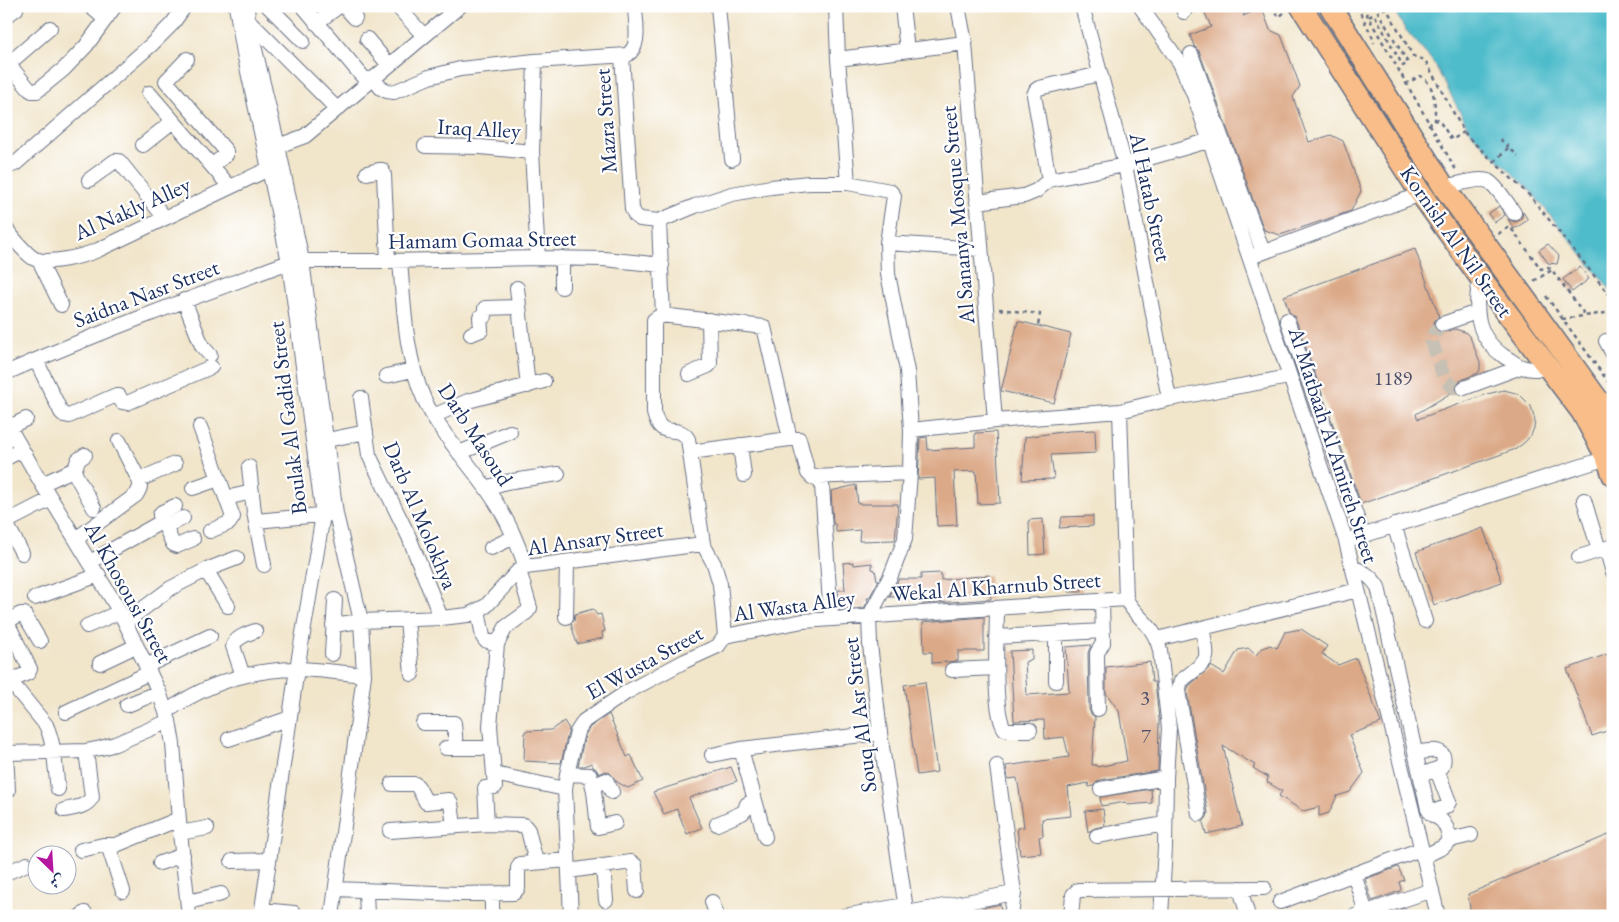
<svg xmlns="http://www.w3.org/2000/svg" width="1619" height="922" font-family="'EB Garamond',Amiri,serif">
	<rect width="100%" height="100%" fill="#fff"/>
	<filter id="ink" filterUnits="userSpaceOnUse"><feTurbulence type="fractalNoise" baseFrequency=".02" numOctaves="2"/><feDisplacementMap in="SourceGraphic" scale="10" xChannelSelector="R" yChannelSelector="G"/><feConvolveMatrix kernelMatrix="1 2 1 2 8 2 1 2 1" color-interpolation-filters="sRGB"/></filter>
	<filter id="wash" filterUnits="userSpaceOnUse"><feTurbulence type="fractalNoise" baseFrequency=".0096" numOctaves="4" result="noise"/><feDisplacementMap in="SourceGraphic" scale="20" xChannelSelector="R" yChannelSelector="G"/><feGaussianBlur stdDeviation="1.12" result="paint"/><feColorMatrix in="noise" values="0 0 0 0 0 0 0 0 0 0 0 0 0 0 0 0 0 1.4 0 .05"/><feComposite in="paint" operator="in"/></filter>
	<g filter="url(#wash)">
		<rect width="100%" height="100%" fill="#f1e5ca"/>
		<path fill="#50bccb" stroke="#367694" d="M1392 6H1613V293L1529 189 1480 142 1469 129 1435 65 1427 54 1405 29Z"/>
		<g id="blocks">
			<path fill="#dba987" d="M1202 6H1247L1243 16 1262 8 1270 30 1281 35 1300 86 1293 97 1309 142 1331 135 1343 141 1361 191 1351 211 1280 235 1264 230 1199 51 1194 46 1190 35 1211 27Z
				M1499 206 1505 215 1495 222 1488 214Z
				M1523 212 1528 220 1514 229 1508 219 1514 222 1518 221 1522 217Z
				M1548 244 1559 256 1557 264 1548 263 1539 250Z
				M1415 249 1439 316 1434 322V327L1437 331 1441 333 1455 329 1465 332 1470 337 1480 362V370L1478 373 1461 380 1457 383 1456 390 1416 414 1418 419 1487 394 1504 390 1519 394 1531 406 1535 420 1534 428 1531 435 1525 442 1516 449 1361 504 1295 317 1289 312 1284 296Z
				M1580 267 1589 279 1572 292 1563 279Z
				M1018 321 1071 334 1054 403 1001 391Z
				M1095 430 1096 453 1051 455 1054 479 1022 480 1025 437 1069 431Z
				M996 432 1000 503 978 504 976 471 954 472 957 525 937 526 935 478 918 479 920 438 927 437 928 450 975 447V433Z
				M856 485 858 504H898L895 540 859 541 860 530 836 532 835 524H833L831 491Z
				M1093 516V526L1059 528 1062 517Z
				M1043 519 1045 554 1030 555 1029 520Z
				M1483 528 1502 582 1434 605 1416 552Z
				M853 562 854 565 872 563V569L875 570 877 580H879L869 598H867L868 601 864 608 839 610 838 590H845L843 563Z
				M941 573V580L989 575 991 599 922 604V596L889 597 899 579H921V574Z
				M1069 579H1081L1082 592H1069Z
				M593 609 597 615 601 614 605 631 602 632 603 638 577 644 571 624 574 621 575 614Z
				M984 617V651H958V661L932 663V652H924L923 622Z
				M1301 629 1327 646 1322 654 1338 665 1356 658 1381 723 1349 735 1364 773 1350 792 1337 796 1329 813 1319 816V807L1303 811 1279 796 1282 791 1267 782 1268 777 1253 768 1255 765 1223 746 1242 826 1206 834 1203 822 1207 817 1208 813 1187 692 1189 686 1211 666 1224 674 1238 650 1248 648 1256 655 1261 649 1270 645 1277 648 1285 632Z
				M1091 645 1088 653 1089 709 1091 714 1095 717 1092 765H1096L1097 767 1127 761 1119 711 1106 693V667L1150 662 1152 682H1155L1159 719 1158 771 1100 780 1093 786 1089 787 1088 783 1068 787 1071 816 1042 819 1043 836 1039 837 1041 853 1020 855 1017 828 1024 827 1019 789 1017 778 1008 779 1006 766 1069 757 1064 737 1045 739 1044 720 1014 721 1010 651 1032 650V659L1025 662 1027 695 1069 692 1066 647Z
				M1613 652V729L1592 736 1567 669Z
				M925 682 937 772 917 775 904 685Z
				M609 714 627 757 631 755 643 781 628 788 617 782 610 773 606 771 599 774 596 769 593 767 591 763 585 766H578L585 735 590 727Z
				M564 721 569 729 561 763 524 761 525 731 551 730Z
				M731 767 737 781 689 798 702 828 687 834 677 809 664 814 653 792Z
				M1151 789 1152 803 1127 805 1126 802 1101 806 1100 797Z
				M1103 809 1105 826 1095 828 1088 832 1085 811Z
				M1613 833V916H1471L1468 894Z
				M1398 867 1404 880 1399 882 1401 889 1400 891 1372 901 1365 879Z
				M1000 904 1002 916H982V908Z
				M1405 908 1407 916H1383Z"/>
		</g>
	</g>
	<g filter="url(#ink)">
		<use href="#blocks" fill-opacity="0" stroke="#666f84" stroke-width="1"/>
		<g fill="none" stroke-linecap="round" stroke-linejoin="round">
			<path stroke="#c6c1b4" stroke-width="14" stroke-dasharray="14 7" stroke-linecap="butt" d="M1442 324 1434 334 1432 343 1445 380 1453 387 1464 388"/>
			<g stroke="#666f84" stroke-width="16">
				<path id="minor" d="M90 6 105 19
					M236 6 244 53 289 262 323 515 297 669 261 916
					M247 6 248 20 278 146 302 261 336 514 361 621 364 675 332 916
					M268 6 303 41
					M303 6 368 83
					M344 6 355 18
					M397 6 424 36
					M718 6 732 159
					M836 6 838 59 848 183
					M902 6 907 50
					M958 6 965 43 995 421
					M1082 6 1125 165 1169 399
					M1140 6 1180 63 1194 95 1346 541 1438 916
					M1182 6 1184 12
					M6 16 16 9V6
					M249 21 337 109
					M316 23 339 6
					M367 39 389 65
					M1191 54 1263 252
					M622 56 632 209 635 215 640 219 659 221 695 206 732 194 771 187 809 183H848L890 191 894 196 887 243 888 274 907 371 911 430 910 473 905 539 891 575 869 617 870 644 880 733 907 916
					M187 59 166 81 226 151V155L212 165
					M838 59 965 43
					M6 61 29 89 32 91H37L64 69 86 46 115 6
					M535 61 532 152 538 258
					M6 66 50 28
					M373 78 381 88 387 91 394 92 429 77 460 69 535 61 627 55C642 46 635 21 635 6
					M149 93 230 187
					M143 145 173 121
					M278 146 305 136 460 6
					M425 146 480 147 532 152
					M6 165 9 166 15 164 151 45 172 24 185 6
					M367 173 379 170H382L384 175 388 261
					M89 180 115 161H119L165 218
					M1049 180 1034 95 1036 90 1039 88 1100 74
					M1444 187C1455 185 1479 177 1488 181 1497 186 1508 204 1514 213
					M977 202 1024 196 1036 191 1049 180 1125 165 1211 140
					M659 221 663 316
					M6 229C14 239 23 251 33 258 47 266 84 256 98 250L277 165
					M887 243 980 249
					M1256 255 1421 194
					M562 258V287
					M39 260 61 305
					M400 261C404 307 405 356 424 399 443 440 479 472 501 511 512 529 519 548 526 567
					M1480 277C1474 309 1475 337 1505 357 1511 360 1516 365 1522 367 1530 370 1540 369 1549 369
					M517 288 528 386
					M184 300 202 346 210 355
					M1287 320 1363 535
					M1442 324 1477 312
					M471 334 481 330 480 317 485 316V308L518 307
					M1606 341 1613 354
					M36 360 61 412 64 415 69 416 114 396H119L122 402 127 403 211 367
					M6 373C99 332 194 297 289 262L302 261H388L538 258 604 259 662 265
					M689 374 708 366 710 364 709 320
					M386 376 413 370
					M1464 388 1521 367
					M361 398 369 455 409 537 441 618
					M1120 411 1126 599C1137 620 1153 622 1160 650L1169 728 1166 778 1165 847 1161 916
					M433 416 468 401 544 381
					M6 422 42 484 120 612 159 692 169 721 173 744 180 833 189 916
					M9 427 26 419
					M200 427 233 517 229 523 210 531
					M911 430 995 421 1120 411 1169 399 1289 377
					M327 440 366 432
					M740 445 744 475
					M690 452 790 439H799L808 473 812 477 819 479 822 485 831 619
					M459 453 510 432
					M6 458 22 450
					M249 467 254 512 264 565
					M73 470 94 508
					M812 477 910 473
					M139 480 175 464
					M42 484 75 469 78 460 85 455
					M193 488 219 479
					M486 488 506 482 558 474
					M226 498 252 492
					M1584 500 1599 550
					M175 506 162 512 160 515 173 544 177 546 193 539
					M256 521 330 514
					M6 522 51 499
					M6 523 22 553
					M1394 525 1425 621
					M165 526 183 518
					M76 539 136 495C140 489 141 486 139 480L119 441
					M1346 541 1607 458
					M491 548 514 537
					M1606 548 1613 572
					M1579 557 1613 546
					M90 562 163 521
					M1352 567C1364 572 1371 576 1378 587L1428 809C1431 816 1436 816 1441 820 1447 825 1448 833 1450 840L1443 847 1423 857
					M206 570 228 606
					M35 598 99 575
					M997 608C997 631 992 714 1005 729L1009 730H1030
					M478 610 483 637 485 640 497 644
					M566 617 567 562
					M6 620 30 669 28 673 6 683
					M407 620 412 674
					M7 621 21 614H24L40 641
					M125 622 171 588 206 570 237 558
					M333 625 361 621 441 618 468 615 486 606 519 570 526 567 703 544
					M87 626 120 612
					M1056 634V681
					M725 636 803 621 1126 599
					M996 637 1103 631
					M1157 639 1358 590
					M332 654 335 600
					M100 663 136 646
					M146 666 210 636
					M952 670 996 668
					M243 676 233 646C236 637 247 634 255 631
					M10 681 46 725C55 745 55 768 58 789
					M127 705 159 692
					M1098 709 1097 658V653L1103 643 1102 600
					M66 712 149 673
					M166 712C204 685 248 670 295 669 317 669 341 673 364 675
					M423 723H454L456 748
					M229 739 290 718
					M446 748H491
					M741 749 765 837
					M6 753 86 751 101 748 115 744 169 721
					M6 753 8 791
					M1416 753C1427 751 1450 745 1442 767L1421 775
					M712 755 741 749 880 733
					M997 766 1014 893 1011 916
					M494 774 565 789
					M567 774 590 775 594 791 598 827 615 823
					M392 784H415L418 787 426 802 449 800 451 803 454 826
					M593 786 606 780 612 792
					M1101 789 1166 778
					M64 810C74 808 87 807 92 797L86 751
					M1430 813 1446 807 1449 802 1437 770
					M1199 814 1178 691 1181 681C1209 658 1210 665 1202 628
					M487 824 485 788 495 787 490 726 497 644 506 627 527 612 530 608 519 570
					M717 824 742 813 745 810 747 804 755 801
					M390 831 487 824 524 825 528 830 536 862
					M180 833 207 828
					M1097 836 1165 824
					M1450 840 1471 835
					M108 845 123 891
					M81 850 103 845H116L179 819
					M232 861 269 860
					M160 863 183 855
					M603 867 606 900
					M569 871 631 862 635 865 637 891
					M6 873 27 864
					M1354 874 1367 916
					M1240 888 1248 916
					M336 889 459 894 514 893 518 888V868L520 864 568 860
					M366 891 367 916
					M492 895V916
					M188 902 221 894
					M712 902 717 916
					M1280 902 1421 849
					M262 910 294 913
					M907 913 1014 893
					M81 916 85 913
					M571 916 565 789 567 774 577 732 584 721 627 692 685 661 718 646 725 636 720 584 714 564 703 544 688 439C677 422 661 442 654 413V320L661 315 764 327 790 439
					M844 916 905 905
					M1071 916 1073 895 1078 890 1264 888
					M1355 916 1432 890"/>
			</g>
			<g stroke="#666f84" stroke-width="24">
				<path id="highway" d="M1301 6 1421 194 1480 277 1582 412 1607 458 1613 475
					M1330 6 1444 187 1598 400 1613 427"/>
			</g>
			<path stroke="#666f84" stroke-width="2.5" stroke-dasharray="4 4" stroke-linecap="butt" d="M1271 6 1279 17 1285 12
				M1357 6 1372 36 1374 43
				M1362 6 1456 170
				M1385 6 1413 56 1425 60 1464 132 1470 139 1530 196 1613 299
				M1369 17 1374 14 1403 66 1408 63 1378 12 1386 8
				M1405 84 1421 76C1436 86 1435 105 1435 121
				M1428 125 1438 119 1452 140 1464 132
				M1500 139 1518 156
				M1494 162 1508 148
				M1498 234 1507 228H1511L1541 269 1548 267 1552 270 1585 315
				M1534 281 1552 270
				M1546 296 1612 387
				M999 309 1040 314 1038 326
				M1562 319 1613 312"/>
			<use href="#minor" stroke="#fff" stroke-width="14"/>
			<use href="#highway" stroke="#f8bd88" stroke-width="21"/>
		</g>
	</g>
	<g text-anchor="middle" stroke-width="4.5" stroke-linejoin="round" paint-order="stroke">
		<g font-size="20" fill="#4b4e68">
			<text x="1393" y="385">1189</text>
			<text x="1145" y="705">3</text>
			<text x="1146" y="743">7</text>
		</g>
		<g font-size="22" fill="#1b2f5e" stroke="#fff">
			<text transform="translate(605 121) rotate(-94)" y="8">Mazra Street</text>
			<text transform="translate(479 128) rotate(3)" y="8">Iraq Alley</text>
			<text transform="translate(1151 197) rotate(78)" y="8">Al Hatab Street</text>
			<text transform="translate(132 208) rotate(-24)" y="8">Al Nakly Alley</text>
			<text transform="translate(957 215) rotate(-95)" y="8">Al Sananya Mosque Street</text>
			<text transform="translate(482 239) rotate(-1)" y="8">Hamam Gomaa Street</text>
			<text transform="translate(1457 241) rotate(55)" y="8">Kornish Al Nil Street</text>
			<text transform="translate(146 293) rotate(-21)" y="8">Saidna Nasr Street</text>
			<text transform="translate(287 418) rotate(-97)" y="8">Boulak Al Gadid Street</text>
			<text transform="translate(476 434) rotate(57)" y="8">Darb Masoud</text>
			<text transform="translate(1334 445) rotate(72)" y="8">Al Matbaah Al Amireh Street</text>
			<text transform="translate(421 515) rotate(67)" y="8">Darb Al Molokhya</text>
			<text transform="translate(595 538) rotate(-8)" y="8">Al Ansary Street</text>
			<text transform="translate(996 586) rotate(-4)" y="8">Wekal Al Kharnub Street</text>
			<text transform="translate(129 592) rotate(61)" y="8">Al Khosousi Street</text>
			<text transform="translate(794 605) rotate(-8)" y="8">Al Wasta Alley</text>
			<text transform="translate(644 662) rotate(-29)" y="8">El Wusta Street</text>
			<text transform="translate(859 715) rotate(-97)" y="8">Souq Al Asr Street</text>
		</g>
	</g>
	<rect width="1619" height="922" fill="none" stroke="#fff" stroke-width="25"/>
	<g transform="translate(52 870) rotate(155)"><circle r="24" fill="#ffffff" stroke="#a4acbf"/>
	<path d="M0-4L9 19L0 12L-9 19Z" fill="#b5179e"/>
	<text y="-8" font-size="14" font-weight="bold" text-anchor="middle" fill="#1b2f5e">ش</text>
	</g>
</svg>
